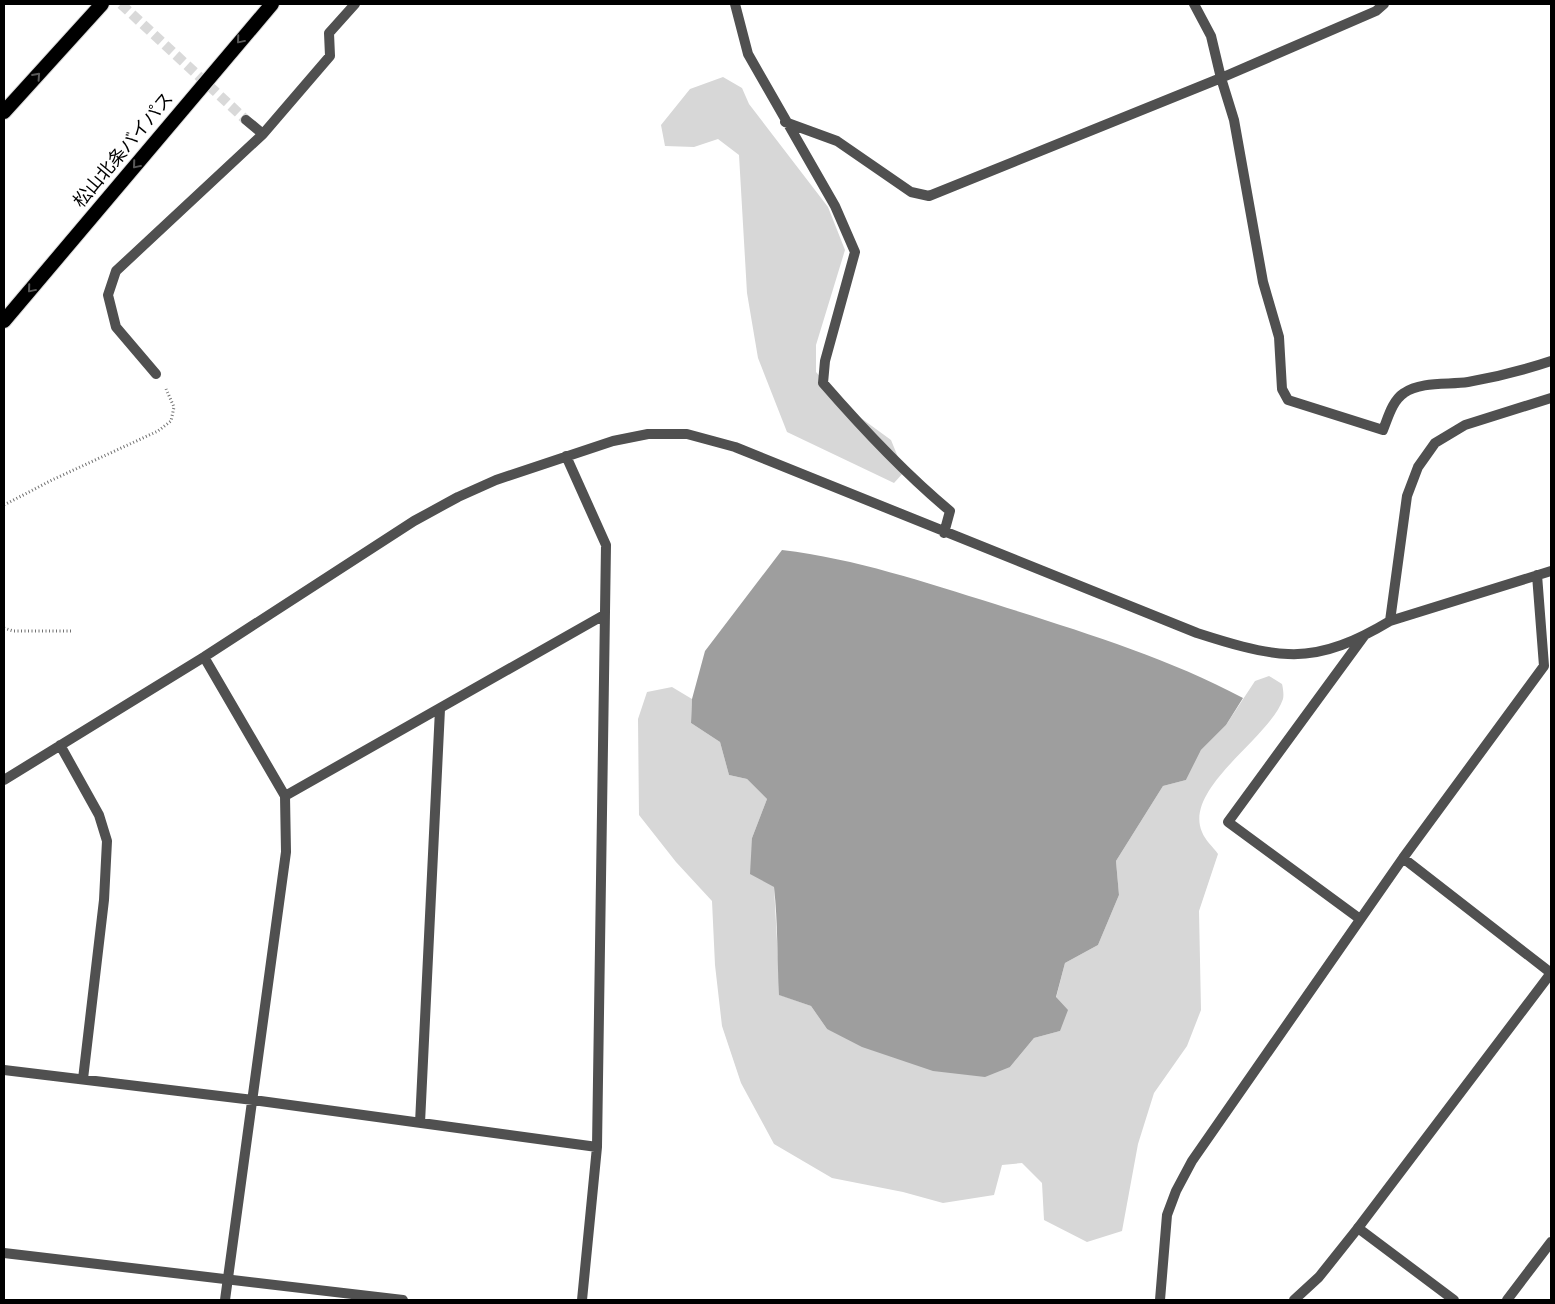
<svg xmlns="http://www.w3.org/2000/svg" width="1555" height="1304" font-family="'PT Sans','Noto Sans JP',sans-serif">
	<rect width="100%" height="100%" fill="#fff"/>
	<path fill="#d7d7d7" d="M723 77 742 88 749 104 828 207 845 250 816 345V372L850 410 891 440 904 472 894 483 787 432 758 358 747 293 739 155 718 139 694 147 665 146 661 125 690 89Z
		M1269 676 1282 684C1283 688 1284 695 1283 699 1270 738 1183 788 1202 832 1205 840 1213 847 1218 854L1199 911 1201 1010 1187 1046 1154 1093 1138 1144 1122 1231 1087 1242 1044 1220 1042 1183 1022 1163 1002 1165 994 1195 943 1203 903 1192 832 1178 774 1144 741 1083 722 1026 715 965 712 901 676 862 639 815 638 719 647 692 672 687 692 699 691 723 720 742 729 775 747 779 767 799 752 838 774 887 780 995 811 1006 827 1029 1010 1067 1034 1038 1060 1031 1056 998 1065 963 1098 945 1119 895 1116 861 1163 786 1186 780 1201 750 1226 725 1255 681Z"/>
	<path fill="#9e9e9e" d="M782 550C857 559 923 582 995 604 1079 631 1164 656 1243 698L1226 725 1201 750 1186 780 1163 786 1116 861 1119 895 1098 945 1065 963 1056 997 1068 1010 1060 1031 1034 1038 1010 1067 985 1077 933 1071 862 1047 827 1029 811 1006 779 995C777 959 778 923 774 887L750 874 752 838 767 799 747 779 729 775 720 742 691 723 692 699 705 651Z"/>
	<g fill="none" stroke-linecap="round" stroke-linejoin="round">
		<path stroke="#d9d9d9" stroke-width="10" stroke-dasharray="10 5" stroke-linecap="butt" d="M121 4 246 120"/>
		<g stroke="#dbdbdb" stroke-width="16">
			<path id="trunk" d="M4 112 102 4
				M4 321 272 4"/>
		</g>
		<path stroke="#727272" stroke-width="3" stroke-dasharray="1 2.5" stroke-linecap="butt" d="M4 505 52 480 158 431 171 421 174 407 166 389
			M4 628 13 631H72"/>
		<path stroke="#505050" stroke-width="10" d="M735 4 748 54 835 206 855 252 825 361 823 383C863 429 903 472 950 511L944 533
			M1194 4 1211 36 1221 78 1234 120 1263 282 1279 337 1282 389 1288 400 1383 430C1388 418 1392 401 1404 393 1421 381 1449 385 1468 382 1497 377 1524 370 1551 361
			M246 120 263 134 330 56 329 33 355 4
			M785 122 837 141 911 192 929 196 1221 78 1376 11 1384 4
			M156 374 116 327 108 295 116 271 263 134
			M566 456 606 545 597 1147 582 1300
			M1390 621 1551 571
			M204 657 285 796
			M60 745 99 815 107 841 104 900 83 1079
			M4 780 204 657 414 521 458 497 496 480 613 441 648 434H687L735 447 1197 633C1225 642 1260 653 1288 654 1325 656 1360 639 1390 621L1407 496 1418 467 1435 443 1465 425 1551 398
			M1403 858 1551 973
			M1360 919 1228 822 1364 636
			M4 1070 253 1100 597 1147
			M420 1123 440 709
			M1358 1228 1454 1300
			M225 1300 286 852 285 796 604 615
			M1160 1300 1167 1215 1176 1191 1192 1161 1403 858 1544 666 1537 575
			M1507 1300 1551 1242"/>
		<path stroke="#505050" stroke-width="10" d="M4 1253 403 1300
			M1294 1300 1319 1277 1358 1228 1551 973"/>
		<use href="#trunk" stroke="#000" stroke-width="14"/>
	</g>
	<defs><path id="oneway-chevron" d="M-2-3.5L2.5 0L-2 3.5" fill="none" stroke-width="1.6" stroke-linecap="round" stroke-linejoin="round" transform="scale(1.25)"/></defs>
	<g stroke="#595959">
		<use href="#oneway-chevron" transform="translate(240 40) rotate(130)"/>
		<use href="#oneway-chevron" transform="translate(37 76) rotate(-48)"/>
		<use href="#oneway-chevron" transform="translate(136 165) rotate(130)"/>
		<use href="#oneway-chevron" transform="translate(31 289) rotate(130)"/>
	</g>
	<g text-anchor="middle" stroke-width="4.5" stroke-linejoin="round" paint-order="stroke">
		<g font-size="18" fill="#000" stroke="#fff">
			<text transform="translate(123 150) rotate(-50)" y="6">松山北条バイパス</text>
		</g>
	</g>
	<rect width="1555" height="1304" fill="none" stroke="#000000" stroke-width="10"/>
</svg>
